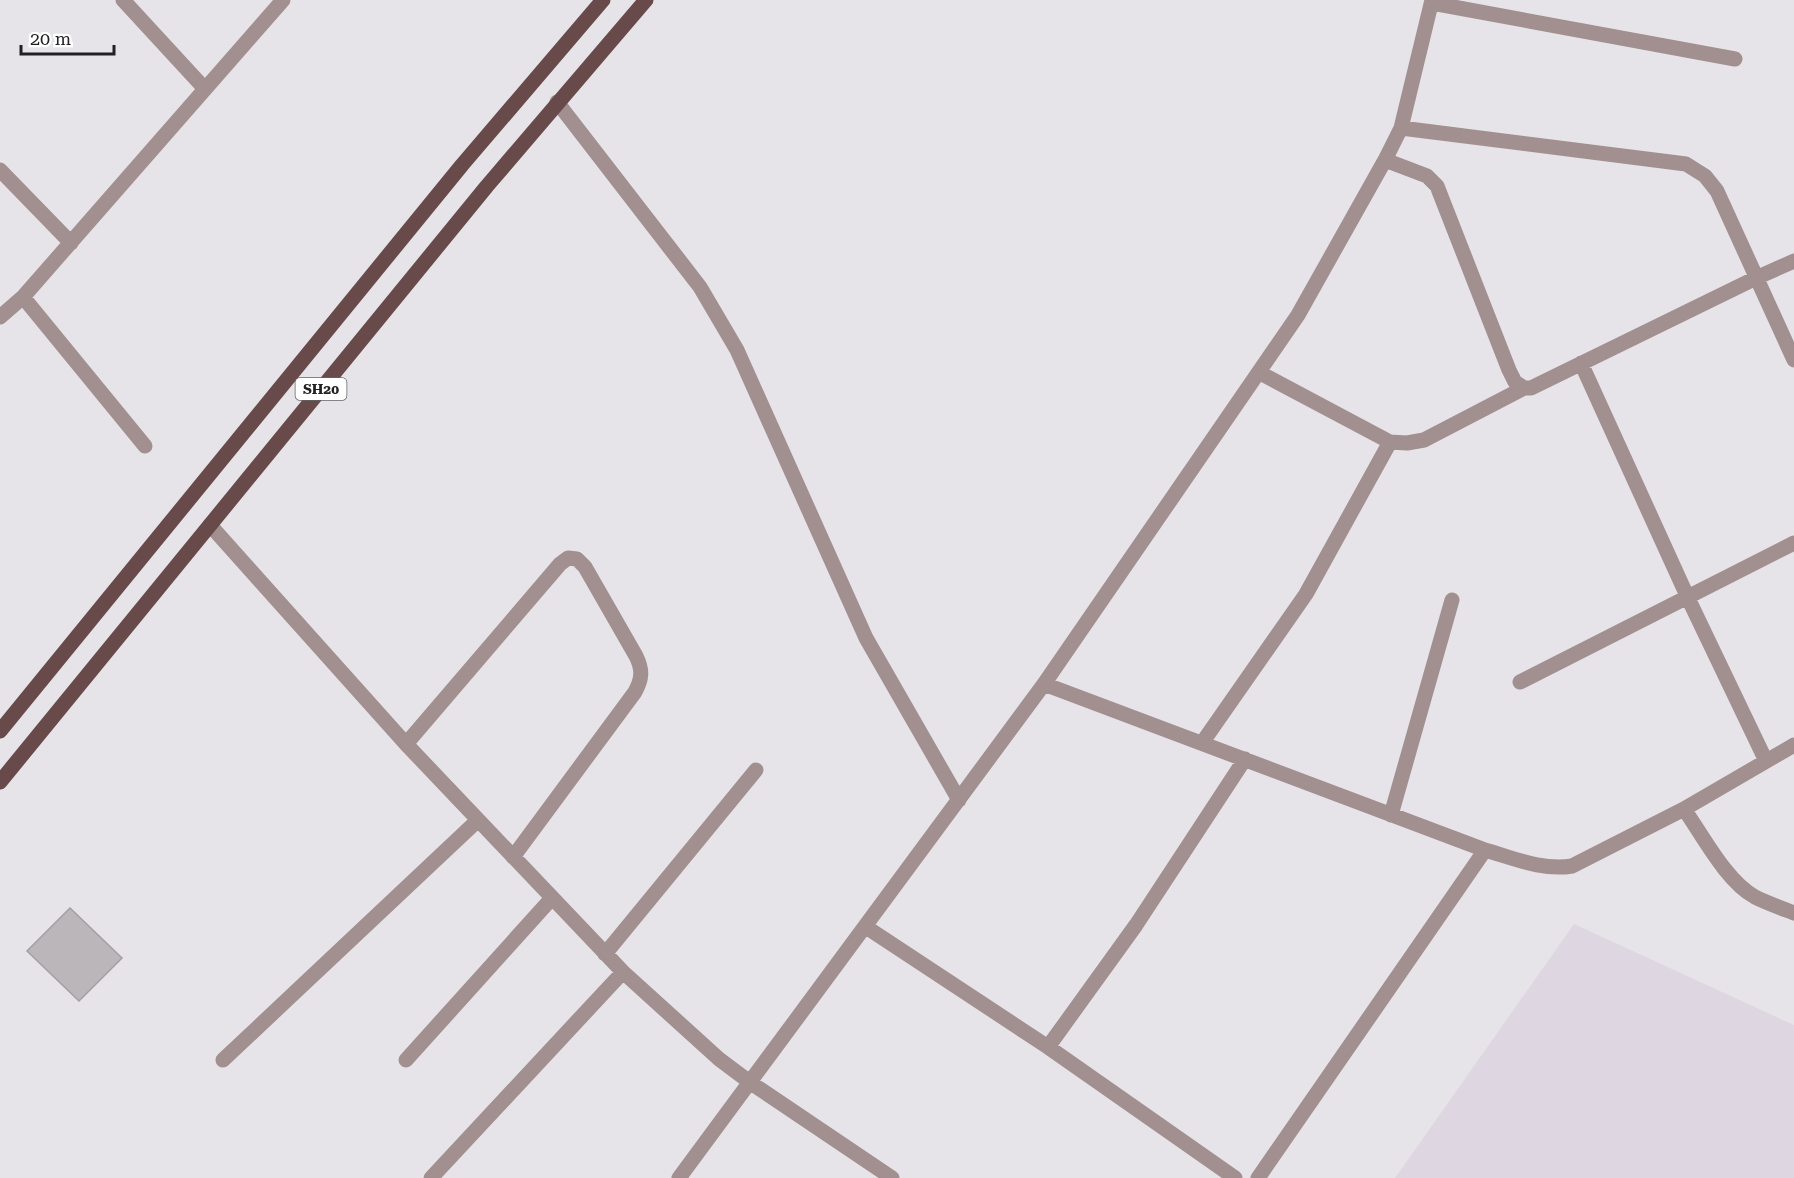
<svg xmlns="http://www.w3.org/2000/svg" width="1794" height="1178" font-family="'Roboto Serif',serif">
	<rect width="100%" height="100%" fill="#e6e4e8"/>
	<path fill="#ded7e2" d="M1574 924 1794 1025V1178H1395Z"/>
	<path fill="#bbb6ba" stroke="#a39fa2" stroke-width="1.5" d="M70 908 122 958 79 1001 27 951Z"/>
	<g fill="none" stroke-linecap="round" stroke-linejoin="round">
		<path stroke="#a28f8f" stroke-width="15" d="M123 0 205 89
			M1432 3 1735 59
			M557 102 700 287 737 350 866 638 959 800
			M1401 128 1686 164 1705 176 1717 191 1794 360
			M1385 160 1427 176 1437 186 1509 370 1515 382 1524 388H1531L1756 278 1794 261
			M0 170 71 243
			M23 297 145 446
			M0 317 23 297 283 0
			M1581 363 1688 598 1766 761
			M1260 373 1390 442 1407 443 1424 440 1524 388
			M210 525 406 744 623 972 719 1059 751 1083 892 1178
			M1520 682 1794 543
			M1044 684 1485 850C1513 858 1543 871 1572 866L1684 809 1794 745
			M1202 743 1306 594 1390 442
			M406 744 560 564 568 558 577 559 585 567 636 656C643 670 642 679 635 692L513 857
			M1684 809C1703 836 1726 881 1755 897 1767 903 1781 908 1794 913
			M1391 815 1452 600
			M866 927 1048 1047 1235 1178
			M605 954 756 770
			M1048 1047 1136 925 1245 759
			M223 1060 477 821
			M406 1060 552 898
			M431 1178 623 972
			M679 1178 1044 684 1298 315 1385 160 1401 128 1432 0
			M1258 1178 1485 850"/>
		<path stroke="#684a4a" stroke-width="15" d="M0 731 462 165 603 0
			M0 782 487 186 646 0"/>
	</g>
	<g text-anchor="middle" stroke-width="4.5" stroke-linejoin="round" paint-order="stroke">
		<rect fill="#fff" stroke="#646364" stroke-width="1.5" x="295.5" y="378" width="51" height="22" rx="4.5"/>
		<g font-size="14" font-weight="bold" fill="#212022">
			<text x="321" y="394">SH20</text>
		</g>
	</g>
	<path d="M21 45v9h93v-9" fill="none" stroke="#212022" stroke-width="3"/>
	<text x="30" y="45" font-size="18" fill="#212022" stroke="#ffffff" stroke-width="4.5" paint-order="stroke">20 m</text>
</svg>
